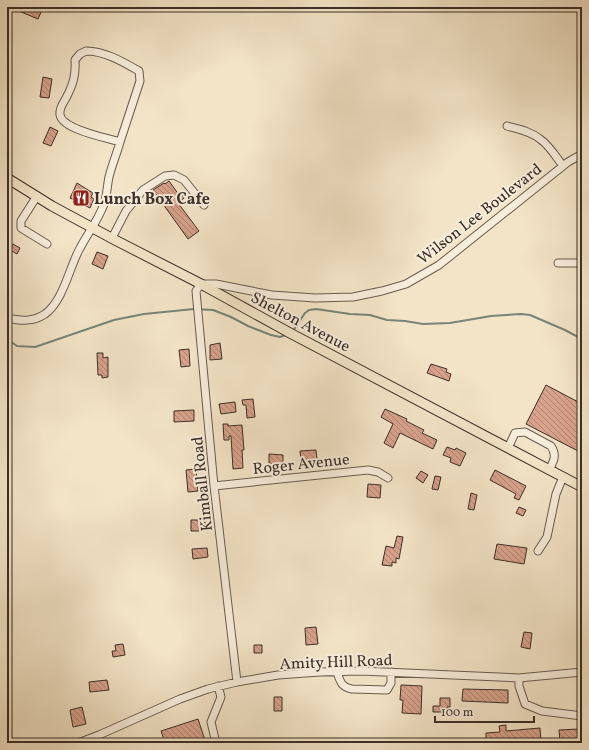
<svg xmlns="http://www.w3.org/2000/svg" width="589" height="750" font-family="Vollkorn,serif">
	<defs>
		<pattern id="building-back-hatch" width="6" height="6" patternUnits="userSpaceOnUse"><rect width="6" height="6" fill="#d8a28c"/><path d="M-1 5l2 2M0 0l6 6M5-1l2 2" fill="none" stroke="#b08472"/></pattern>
	</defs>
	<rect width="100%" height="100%" fill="#f3e4c7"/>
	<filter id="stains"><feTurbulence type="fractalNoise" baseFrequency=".005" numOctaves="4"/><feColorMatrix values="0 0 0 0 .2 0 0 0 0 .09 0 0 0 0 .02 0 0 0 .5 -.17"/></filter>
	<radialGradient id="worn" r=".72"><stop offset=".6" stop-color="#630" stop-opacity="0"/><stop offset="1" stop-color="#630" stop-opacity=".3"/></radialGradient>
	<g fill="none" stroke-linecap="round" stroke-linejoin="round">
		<path stroke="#768578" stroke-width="2" d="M293 331 305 313 309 310 316 309 350 314 370 315 387 320 405 321 423 324 450 323 491 316 521 314 530 315 565 330 578 337H582
			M7 339 17 346 35 347 114 320 144 314 194 309 213 310 231 317 248 326 271 335 280 337 286 335"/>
	</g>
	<path fill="url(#building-back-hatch)" stroke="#3b2f28" d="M9 7H33L42 10 38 19Z
		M43 77 52 79 49 98 40 97Z
		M50 127 58 131 51 146 43 143Z
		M169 181 179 195 181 193 184 198 178 203 199 231 188 239 153 190 164 183 165 184Z
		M77 183 93 193 91 197 94 199 90 208 70 198Z
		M13 244 20 248 17 254 10 250Z
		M97 252 108 256 103 269 92 264Z
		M220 343 222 359 210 360V345Z
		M189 349 190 366 181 367 179 350Z
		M97 353H103V358L108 357V377L102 378V375H98Z
		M431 364 447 369 446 372 451 374 449 381 427 373Z
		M546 385 582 404V443L578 451 526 424Z
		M253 399 255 417 247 418 246 405H243L242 400Z
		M235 402 236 412 221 414 219 404Z
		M385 409 407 419 406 421 424 430 422 433 437 440 433 449 400 433 393 448 384 443 393 424 381 417Z
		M194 410V421L174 422V411Z
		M223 424H228V426L242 425 244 450H242L243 468 233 469 231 436H229V440H224Z
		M447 447 455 450 456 448 466 453 460 466 450 462 451 458 443 455Z
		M316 450 317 459 301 460 300 451Z
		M269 454 283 455V464H269Z
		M196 469 198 491 188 492 186 470Z
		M495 470 526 486 519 500 514 498 516 494 490 480Z
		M421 471 428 475 423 483 416 478Z
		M435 476 441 477 438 490 432 489Z
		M368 484 381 485 380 498 367 497Z
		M471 493 477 495 474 510 468 509Z
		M519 507 526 510 523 516 516 513Z
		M191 520H205V527H203V531H191Z
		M397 536 403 537 399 559 396 558V563L392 562V566L382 565 386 546 394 548Z
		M497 544 527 548 524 564 494 559Z
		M207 548 208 557 193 559 192 549Z
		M316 627 318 644 306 645 305 628Z
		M524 632 532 633 530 649 521 647Z
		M123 644 125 655 113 657 112 651H116L115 645Z
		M254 645H262V653H254Z
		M107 680 109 690 90 692 89 682Z
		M401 685 422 686 421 714 402 713 403 700H400Z
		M463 689 508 690V703L462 701Z
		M274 697H282V711H274Z
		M440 698H450V707H447L448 712H433V706H440Z
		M82 707 86 724 73 727 70 710Z
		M198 719 206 743H165L161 731Z
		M506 725V731L540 728 541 743H486V733L500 732 499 726Z
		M580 729 581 743H560L559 730Z"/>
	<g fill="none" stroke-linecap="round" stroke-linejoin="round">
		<g stroke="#695c50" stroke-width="9">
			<path id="minor" d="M86 51C105 51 123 62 139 71L140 81 120 142C108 138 57 129 60 112 60 107 64 102 66 98 73 85 76 75 75 60L80 54Z
				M507 126C518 129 530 131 540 139 550 146 556 157 563 166
				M37 196 21 221V228L47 244
				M112 238 126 211 143 190 165 176 174 175 184 180 204 205
				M558 263H582
				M7 318C21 321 33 322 45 314 63 301 69 269 79 250 87 234 98 221 104 204 107 196 107 186 109 177 112 165 117 153 120 142
				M508 448 515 433 525 432 551 446C557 455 554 461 549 470
				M214 486 368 470 378 472 388 478
				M538 551 547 537 556 494 563 477
				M337 672C340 681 341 687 352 689L387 690 391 683V672
				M519 678V686L525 704 542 711 582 716
				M237 682 214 486 196 291 201 284H216L272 295 315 298 353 297 382 291 406 284 439 265 568 162 582 154
				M78 743 99 735 180 699 208 689 237 682 278 675 320 672 361 671 519 678 582 672
				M216 743 211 722 221 697 218 686"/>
		</g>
		<g stroke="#3b2f28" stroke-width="11">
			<path id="major" d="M7 178 52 206 115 240 201 284 290 333 582 487"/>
		</g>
		<use href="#minor" stroke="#f7eddb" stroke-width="7"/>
		<use href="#major" stroke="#f3e4c7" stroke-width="9"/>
	</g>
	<defs>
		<g id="restaurant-square" transform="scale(0.9)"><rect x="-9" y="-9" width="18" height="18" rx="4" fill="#8f2418" stroke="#f7eddb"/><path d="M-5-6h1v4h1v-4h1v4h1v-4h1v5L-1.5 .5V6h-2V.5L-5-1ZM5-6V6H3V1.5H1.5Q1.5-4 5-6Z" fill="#fff"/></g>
	</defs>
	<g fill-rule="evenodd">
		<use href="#restaurant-square" x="81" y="198"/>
	</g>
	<g text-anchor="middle" stroke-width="4" stroke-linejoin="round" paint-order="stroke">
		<g font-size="16" font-weight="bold" fill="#3b2f28" stroke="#f7eddb" text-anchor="start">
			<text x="94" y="204">Lunch Box Cafe</text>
		</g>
		<g font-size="16" fill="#3b2f28" stroke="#f7eddb">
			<text transform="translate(479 213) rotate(-38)" y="6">Wilson Lee Boulevard</text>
			<text transform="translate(301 321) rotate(28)" y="6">Shelton Avenue</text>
			<text transform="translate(301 463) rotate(-6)" y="6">Roger Avenue</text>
			<text transform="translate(201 484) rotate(-96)" y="6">Kimball Road</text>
			<text transform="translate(336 661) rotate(-2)" y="6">Amity Hill Road</text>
		</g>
	</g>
	<rect width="589" height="750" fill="none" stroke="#f3e4c7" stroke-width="24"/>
	<rect x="8" y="8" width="573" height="734" fill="none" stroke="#3b2f28" stroke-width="2"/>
	<rect x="12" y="12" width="565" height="726" fill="none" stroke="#3b2f28"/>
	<path d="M435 716v6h99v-6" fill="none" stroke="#3b2f28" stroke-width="2"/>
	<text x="441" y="716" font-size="12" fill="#3b2f28" stroke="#f7eddb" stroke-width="3" paint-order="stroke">100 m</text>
	<rect width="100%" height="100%" filter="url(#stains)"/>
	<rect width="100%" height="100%" fill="url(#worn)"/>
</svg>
